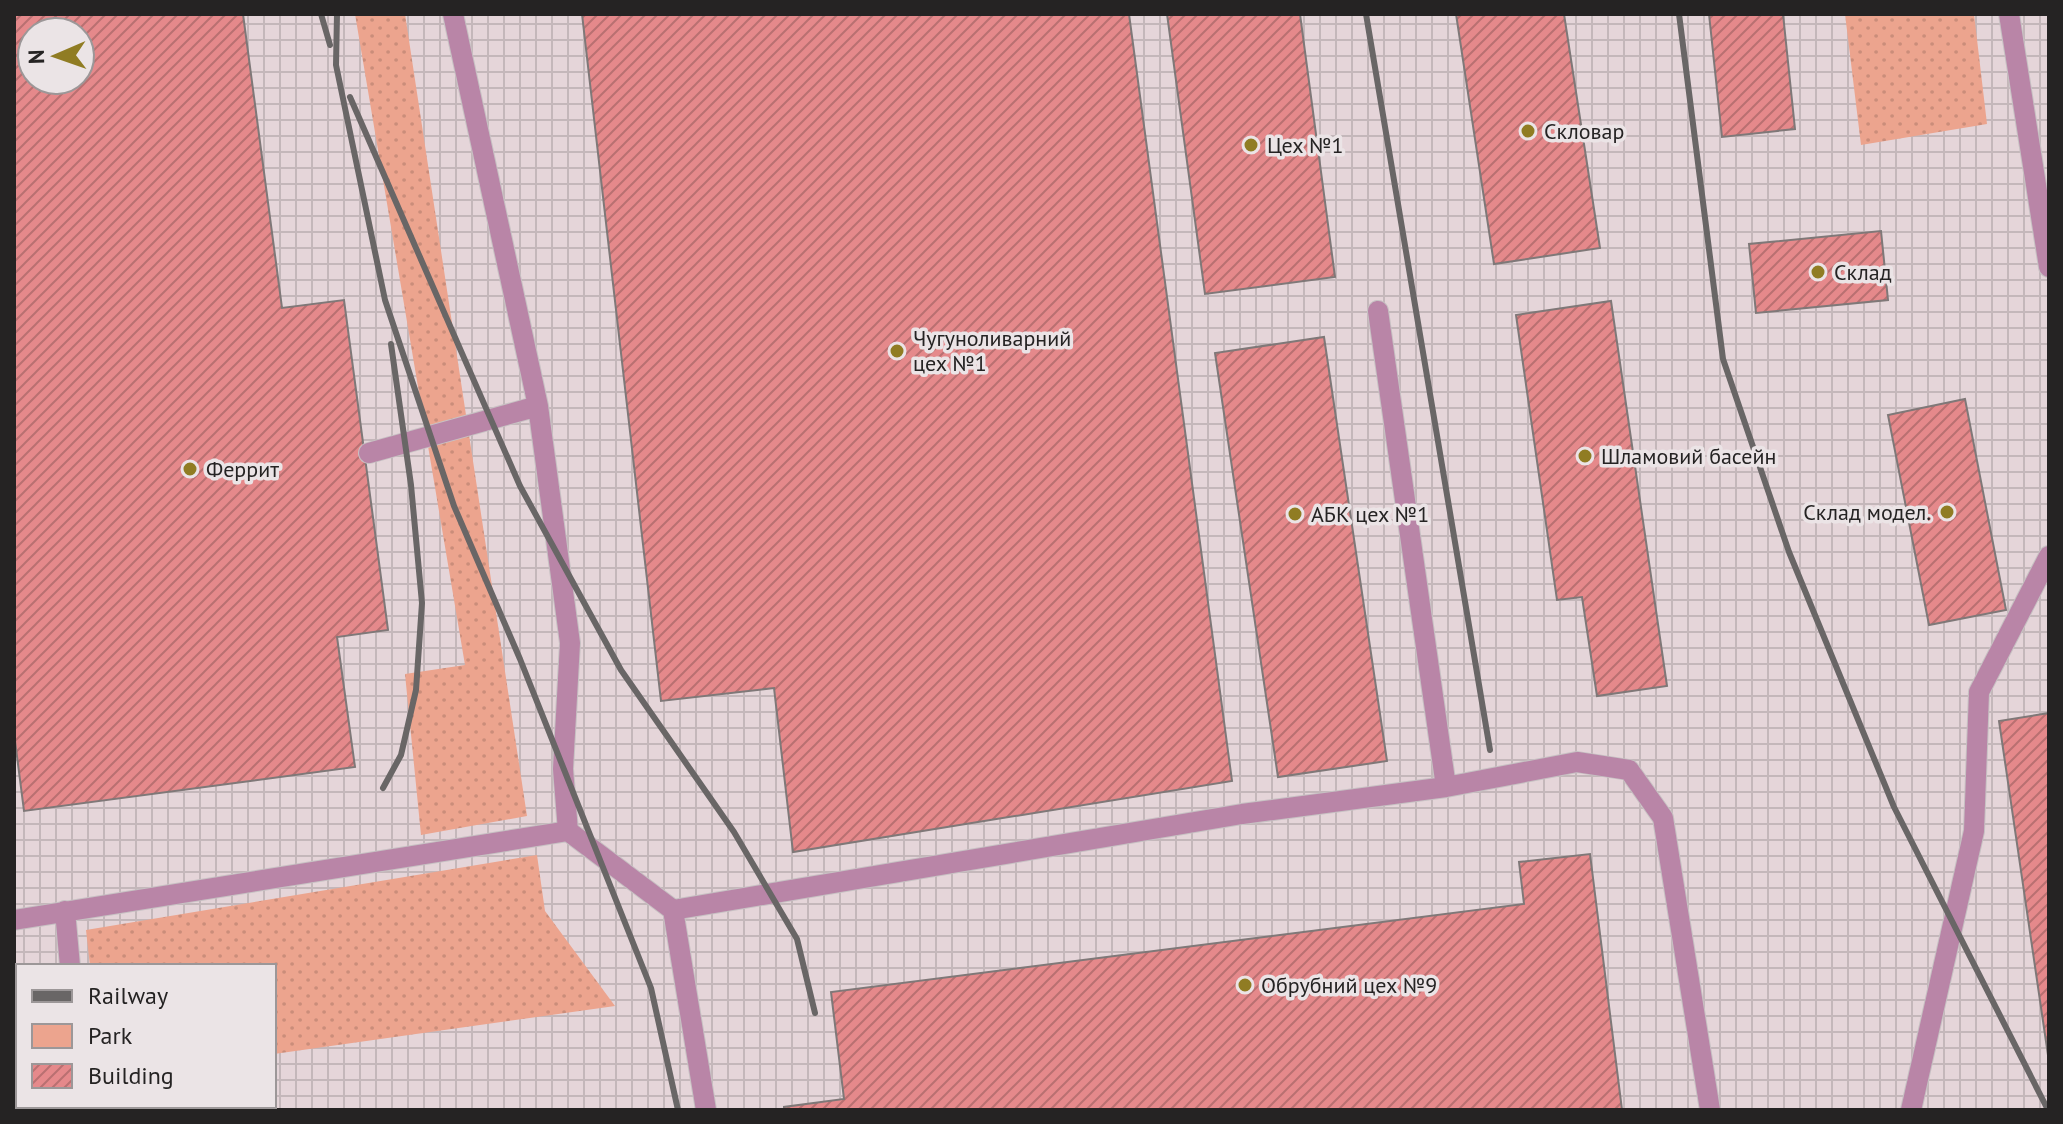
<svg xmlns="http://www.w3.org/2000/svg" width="2063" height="1124" font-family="'PT Sans',sans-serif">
	<defs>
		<pattern id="industrial-grid" width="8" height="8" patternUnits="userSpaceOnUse" patternTransform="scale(2)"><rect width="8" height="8" fill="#e5d5d9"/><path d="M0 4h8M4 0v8" fill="none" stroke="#c4b7ba"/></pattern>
		<pattern id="green-dots" width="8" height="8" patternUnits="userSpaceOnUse" patternTransform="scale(2)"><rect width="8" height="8" fill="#eca48e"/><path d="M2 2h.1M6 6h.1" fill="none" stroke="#ca8d7a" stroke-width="1.8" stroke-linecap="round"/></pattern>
		<pattern id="building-hatch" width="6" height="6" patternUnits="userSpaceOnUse" patternTransform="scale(2)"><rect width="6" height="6" fill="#e5898b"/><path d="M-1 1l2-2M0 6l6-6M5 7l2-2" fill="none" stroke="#b97071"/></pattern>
	</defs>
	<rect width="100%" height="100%" fill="#ebe4e6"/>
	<path fill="url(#industrial-grid)" fill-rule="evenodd" d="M14 14H2049V1110H14ZM32 32H80V80H32ZM18 966H274V1106H18Z"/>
	<path fill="url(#green-dots)" d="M355 14H405L527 816 421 835 405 674 465 665Z
		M1845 14H1974L1987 124 1861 145Z
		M537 855 545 911 615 1006 274 1054V966H90L86 930Z"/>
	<path fill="url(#building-hatch)" stroke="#7f7878" stroke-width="2" fill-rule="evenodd" d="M14 14H243L282 308 344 300 388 630 337 637 355 767 24 811 14 733ZM32 32H80V80H32Z
		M582 14H1129L1232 781 793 852 774 688 661 701Z
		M1167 14H1300L1335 277 1205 294Z
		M1456 14H1564L1600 248 1494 264Z
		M1709 14H1783L1795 129 1722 137Z
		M1881 231 1888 300 1756 313 1749 244Z
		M1611 301 1667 686 1597 696 1582 597 1557 600 1516 315Z
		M1324 337 1387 761 1278 777 1215 353Z
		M1965 399 2006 610 1929 625 1888 415Z
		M2049 713V1062L1999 721Z
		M1590 854 1622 1110H784V1107L844 1099 831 992 1524 904 1519 862Z"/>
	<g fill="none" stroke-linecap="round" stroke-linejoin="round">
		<g stroke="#c7c1c3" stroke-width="22">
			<path id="lane" d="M2009 14 2049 267
				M1378 311 1446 787
				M369 453 538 406
				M568 831 673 910 1242 814 1446 787 1577 762 1629 770 1663 818 1710 1110
				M673 910 706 1110
				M65 911 70 966
				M14 920 568 831 563 769 570 643 538 406 453 14
				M84 1106V1110
				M1911 1110 1974 831 1979 692 2049 556"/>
		</g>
		<use href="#lane" stroke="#b985a7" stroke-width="20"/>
		<path stroke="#696666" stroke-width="6" d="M321 14 330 45
			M337 14 336 65 385 300 454 506 520 659 651 988 678 1110
			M1366 14 1490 750
			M1679 14 1723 359 1789 552 1894 807 2048 1110
			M350 97 520 486 621 670 734 832 797 939 815 1013
			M383 788 401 755 416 690 422 603 411 485 391 344"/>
	</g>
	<g fill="#907c23" stroke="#ebe4e6" stroke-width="3">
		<circle cx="1528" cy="131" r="8"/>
		<circle cx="1251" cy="145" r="8"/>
		<circle cx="1818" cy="272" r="8"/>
		<circle cx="897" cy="351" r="8"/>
		<circle cx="1585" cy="456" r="8"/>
		<circle cx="190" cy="469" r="8"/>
		<circle cx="1947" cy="512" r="8"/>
		<circle cx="1295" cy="514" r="8"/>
		<circle cx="1245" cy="985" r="8"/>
	</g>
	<g text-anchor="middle" stroke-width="7" stroke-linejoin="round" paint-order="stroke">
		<g font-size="22" fill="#252323" stroke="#ebe4e6" text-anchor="start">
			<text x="1544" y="139">Скловар</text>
			<text x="1267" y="153">Цех №1</text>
			<text x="1834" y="280">Склад</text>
			<text x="913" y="346">Чугуноливарний<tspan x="913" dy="25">цех №1</tspan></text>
			<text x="1601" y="464">Шламовий басейн</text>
			<text x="206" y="477">Феррит</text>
			<text x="1931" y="520" text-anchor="end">Склад модел.</text>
			<text x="1311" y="522">АБК цех №1</text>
			<text x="1261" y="993">Обрубний цех №9</text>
		</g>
	</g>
	<rect width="2063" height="1124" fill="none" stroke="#252323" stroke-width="32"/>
	<rect x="16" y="964" width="260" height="144" fill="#ebe4e6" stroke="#9c9798" stroke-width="2"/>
	<rect x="32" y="990" width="40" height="12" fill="#696666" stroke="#9c9798" stroke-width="2"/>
	<text x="88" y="1004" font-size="24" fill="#252323">Railway</text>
	<rect x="32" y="1024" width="40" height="24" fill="#eca48e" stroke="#9c9798" stroke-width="2"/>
	<text x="88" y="1044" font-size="24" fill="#252323">Park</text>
	<rect x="32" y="1064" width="40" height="24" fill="url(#building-hatch)" stroke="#9c9798" stroke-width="2"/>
	<text x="88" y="1084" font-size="24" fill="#252323">Building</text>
	<g transform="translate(56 56) rotate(268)"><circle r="38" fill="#ebe4e6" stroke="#9c9798" stroke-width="2"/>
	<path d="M0-6L14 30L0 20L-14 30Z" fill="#907c23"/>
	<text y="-12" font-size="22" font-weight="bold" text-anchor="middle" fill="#252323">N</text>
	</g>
</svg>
